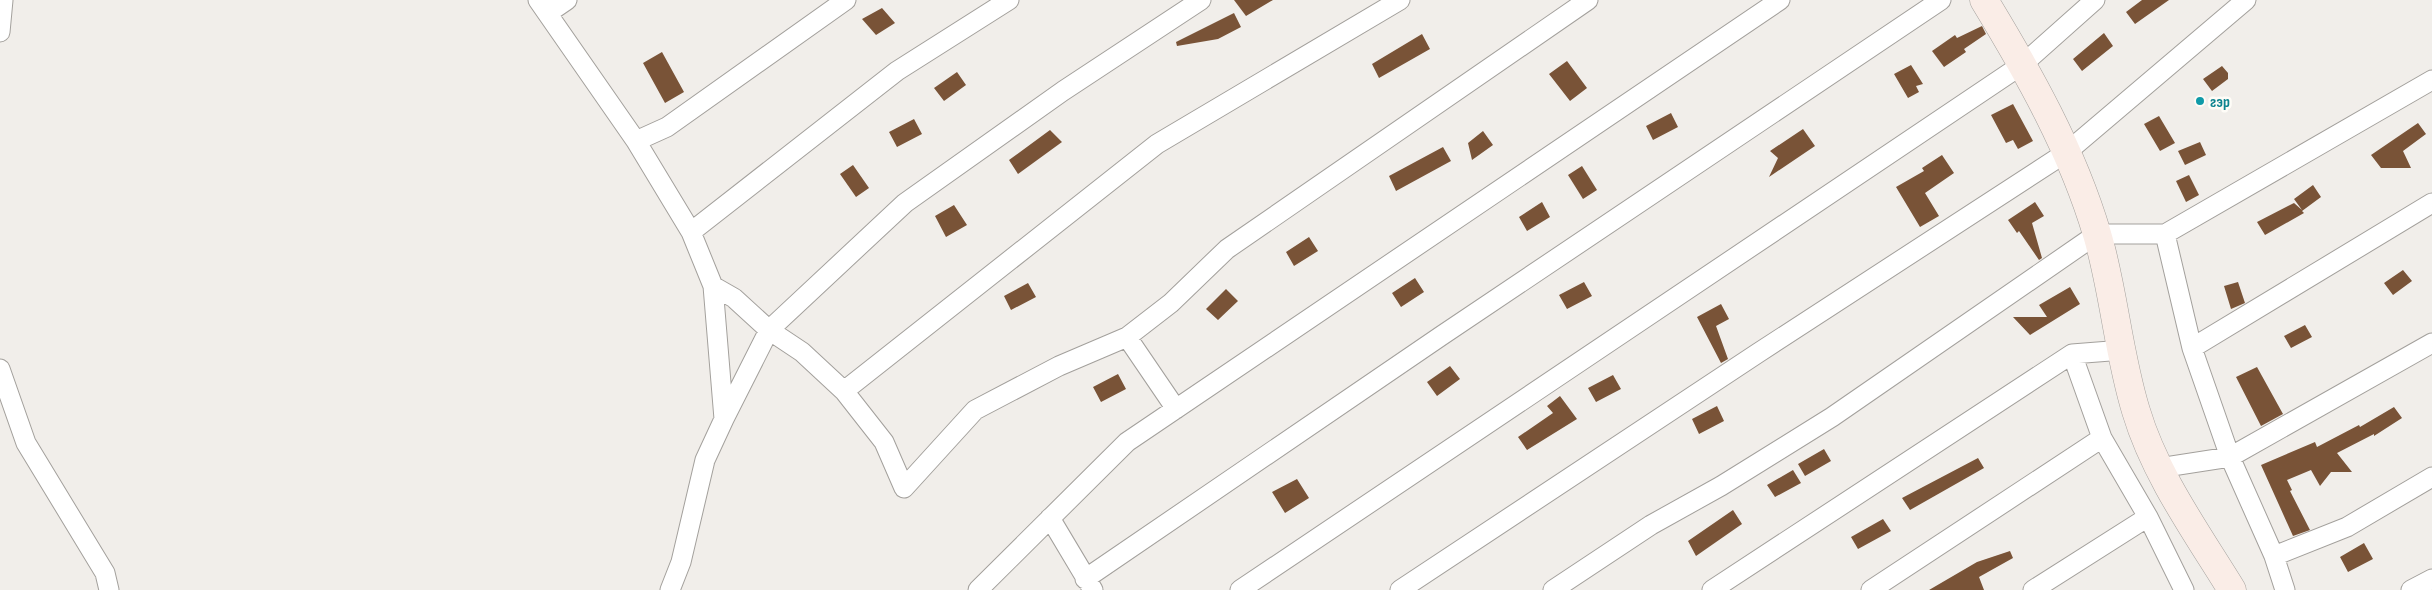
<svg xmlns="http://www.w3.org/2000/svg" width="2432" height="590" font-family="'Sofia Sans Condensed',sans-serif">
	<rect width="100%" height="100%" fill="#f1eeea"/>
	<path fill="#795337" d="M1234 0H1273L1246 16Z
		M2142 0H2169L2135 24 2126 12Z
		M882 8 895 23 876 35 862 19Z
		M1234 13 1241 27 1218 39 1177 46 1176 42Z
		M1982 26 1986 34 1964 49 1966 52 1944 67 1932 51 1955 35 1957 38Z
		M2104 33 2113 46 2082 71 2073 59Z
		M1422 34 1430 49 1379 78 1372 64Z
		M662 52 684 92 665 103 643 63Z
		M1567 61 1587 88 1570 101 1549 74Z
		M1911 65 1923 84 1916 86 1919 92 1908 98 1894 74Z
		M2222 66 2228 73V79L2212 91 2203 79Z
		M957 72 966 85 944 101 934 88Z
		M2013 104 2033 141 2018 149 2013 140 2006 143 1991 115Z
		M1671 113 1678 127 1653 140 1646 126Z
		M2159 116 2175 143 2160 151 2144 124Z
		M914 119 922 134 897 147 889 132Z
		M2418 123 2426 134 2403 151 2411 168H2381L2371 155Z
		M1803 129 1815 146 1769 177 1778 158 1770 151Z
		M1050 130 1062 142 1018 174 1009 160Z
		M1483 131 1493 145 1472 160 1468 143Z
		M2200 142 2206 155 2185 165 2178 151Z
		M1443 147 1451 161 1396 191 1389 176Z
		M1942 155 1954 173 1925 193 1939 216 1920 227 1896 187 1924 171 1922 168Z
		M853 165 869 188 856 197 840 174Z
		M1582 166 1597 190 1583 199 1568 175Z
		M2189 175 2199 195 2186 202 2176 181Z
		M2313 185 2321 197 2302 211 2304 213 2265 235 2257 222 2294 203 2302 210 2294 199Z
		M1542 202 1550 217 1527 231 1519 217Z
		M2035 202 2044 216 2032 223 2042 258 2039 260 2019 231 2017 233 2008 220Z
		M954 205 967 225 946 237 935 216Z
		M1309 237 1318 251 1294 266 1286 252Z
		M2403 270 2412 281 2393 295 2384 283Z
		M1415 278 1424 292 1401 307 1392 293Z
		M1584 282 1592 296 1567 309 1559 295Z
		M2238 282 2245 303 2231 309 2224 286Z
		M1028 283 1036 297 1011 310 1004 296Z
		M2070 287 2080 304 2030 335 2013 317H2047L2039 305Z
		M1226 289 1238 301 1218 320 1206 309Z
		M1721 304 1729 319 1716 326 1728 359 1721 363 1697 317Z
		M2305 325 2312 337 2291 348 2284 336Z
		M1450 366 1460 379 1437 396 1427 382Z
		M2257 367 2283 414 2261 426 2236 377Z
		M1118 374 1126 389 1101 402 1093 387Z
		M1613 375 1621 389 1596 402 1588 388Z
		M1560 396 1577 419 1527 450 1518 437 1553 413 1547 406Z
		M1717 406 1724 421 1699 434 1692 419Z
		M2394 407 2402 418 2374 436V434L2337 453 2352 472H2331L2320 486 2311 470 2287 480 2292 490 2290 491 2310 530 2293 536 2261 465 2315 442 2317 447 2359 425 2360 427Z
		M1824 449 1831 461 1805 476 1798 464Z
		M1978 458 1984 468 1910 510 1902 498Z
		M1793 470 1801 483 1775 497 1767 485Z
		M1297 479 1309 498 1285 513 1272 492Z
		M1733 510 1742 524 1696 556 1688 541Z
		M1883 519 1891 531 1858 549 1851 537Z
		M2364 543 2373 559 2348 572 2340 557Z
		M2010 551 2013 558 1979 577 1984 590H1929L1977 562Z"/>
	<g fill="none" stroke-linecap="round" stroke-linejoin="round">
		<g stroke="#a3a09c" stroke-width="21">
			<path id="street" d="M538 0 636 141 691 232 713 286 724 419 705 460 681 562 670 590
				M548 13 567 0
				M0 32 3 0
				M636 141 667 127 846 0
				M691 232 897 71 1009 0
				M2165 234 2192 348
				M713 286 734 298 769 330 802 352 844 391 884 442 904 488 975 410 1059 366 1127 337 1171 303 1227 249 1588 0
				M1127 337 1176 409
				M2072 354 2102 438 2148 517 2184 590
				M0 369 26 443 105 573 109 590
				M844 391 1157 144 1400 0
				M724 419 769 330 905 203 1063 91 1201 0
				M2159 468 2230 457 2432 343
				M1050 518 1093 590
				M2274 556 2347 527 2432 477
				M1085 579 1441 336 1941 0
				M978 590 1127 442 1780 0
				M1240 590 2023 64 2095 0
				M1400 590 1758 353 2067 152 2246 0
				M1553 590 1651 525 1721 486 1832 417 2097 234H2165L2432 80
				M1712 590 2072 354 2123 350
				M1871 590 2102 438
				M2033 590 2148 517
				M2285 590 2274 556 2230 457 2192 348 2432 203
				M2411 590 2432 579"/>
		</g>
		<g stroke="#a3a09c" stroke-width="29">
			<path id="secondary" d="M1984 0C2029 74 2072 150 2097 234 2114 291 2118 353 2136 411 2155 475 2197 533 2232 590"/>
		</g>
		<use href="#street" stroke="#fff" stroke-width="19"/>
		<use href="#secondary" stroke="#faede7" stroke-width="28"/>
	</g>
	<circle fill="#0f9aa8" stroke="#fefcf7" stroke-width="2" cx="2200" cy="101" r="5"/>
	<g text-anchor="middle" stroke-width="5" stroke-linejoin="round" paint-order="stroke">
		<g font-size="16" font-weight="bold" fill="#0d838f" stroke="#fefcf7" text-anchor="start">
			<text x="2210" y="107">гэр</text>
		</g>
	</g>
</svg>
